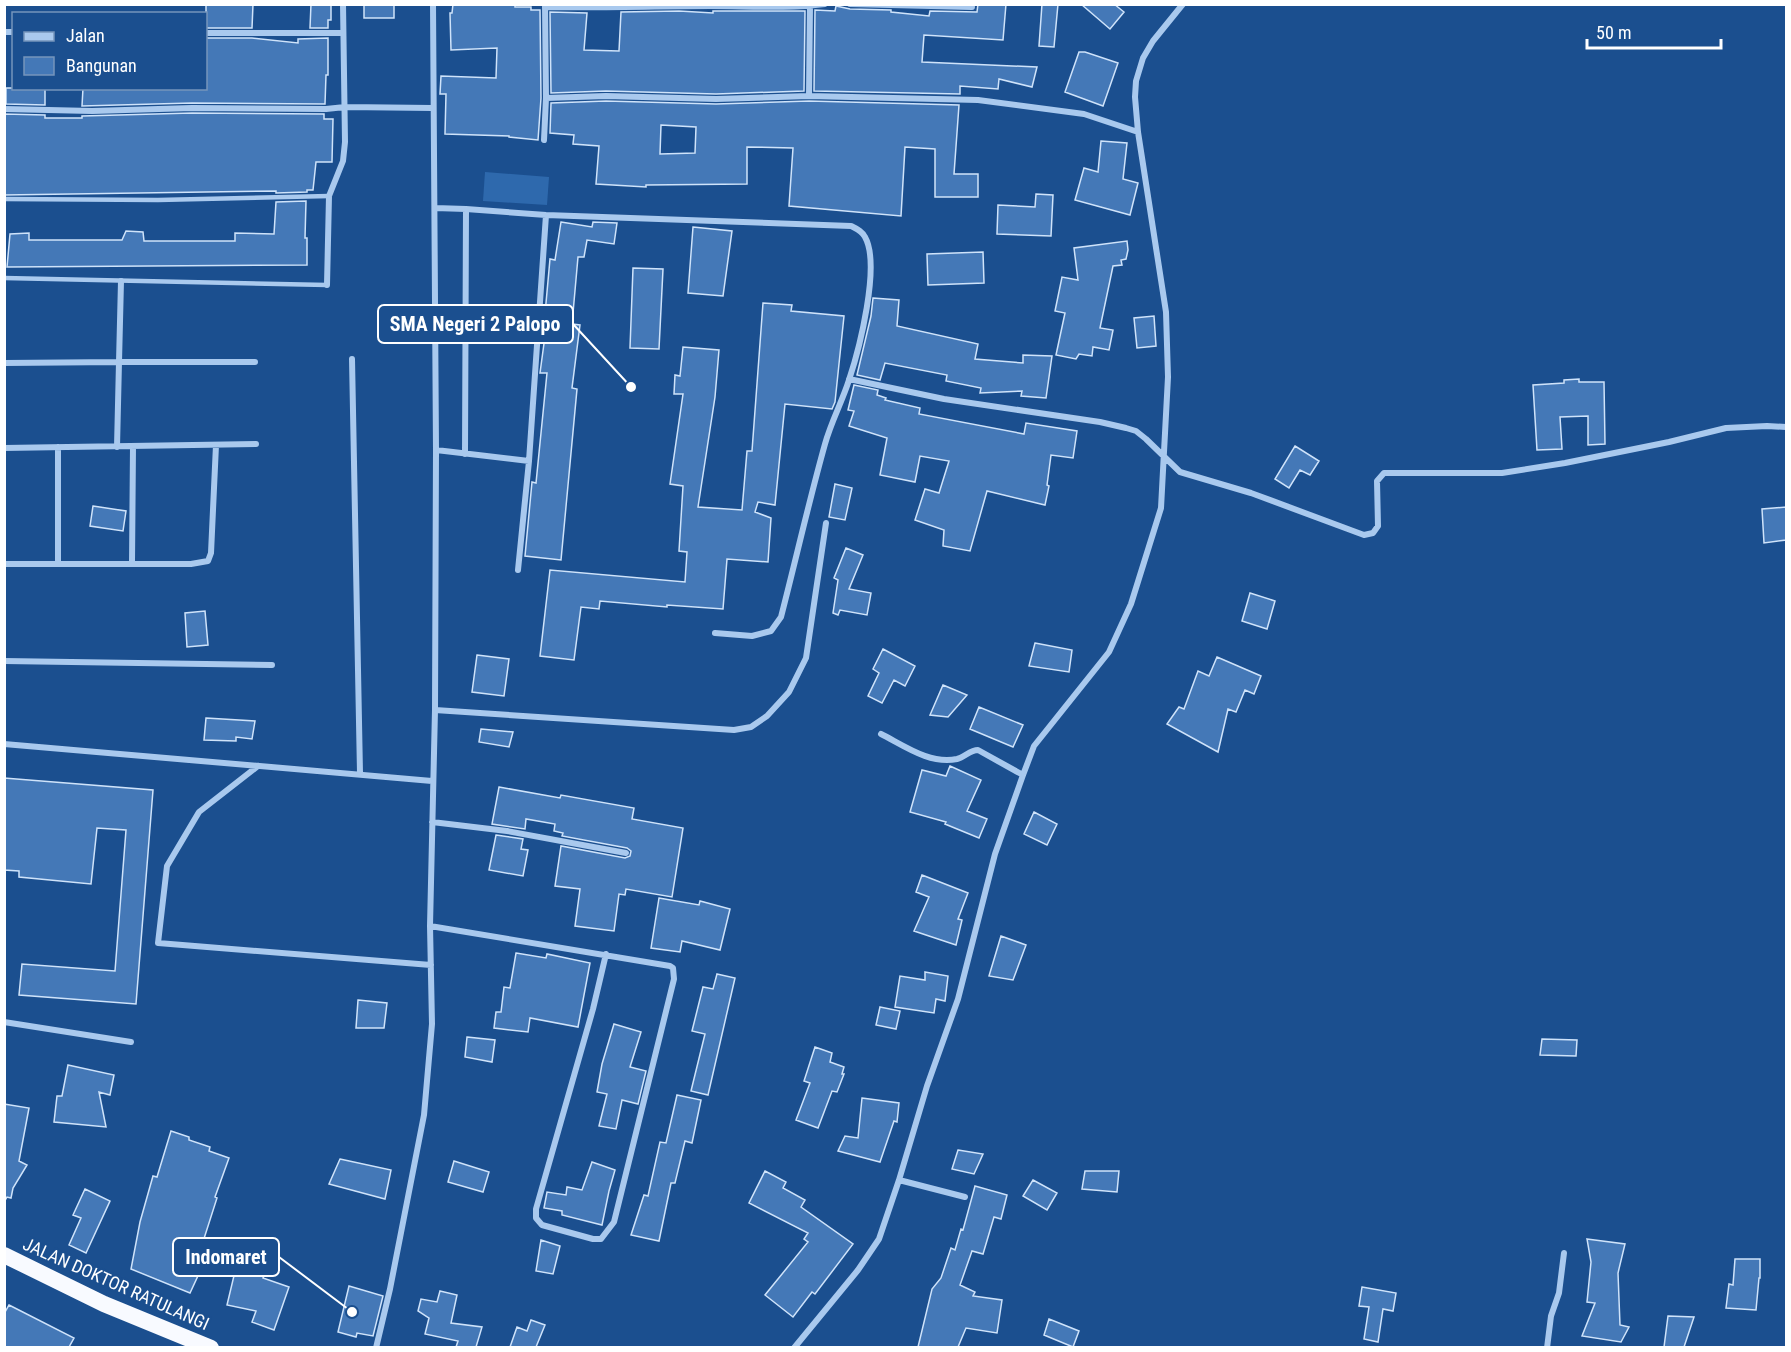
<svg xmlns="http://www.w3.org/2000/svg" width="1791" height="1352" font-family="'Roboto Condensed',sans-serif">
	<rect width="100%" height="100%" fill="#1b4f8f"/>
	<path fill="#2e69ad" d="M485 172 549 177 547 205 483 201Z"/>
	<path fill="#4478b7" stroke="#cfe3fa" stroke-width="1.5" fill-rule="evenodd" d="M206 4H253L252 28H206Z
		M311 4H331V20H328V28H310Z
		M364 4H394V18H364Z
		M453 4H515V7H531V10H540L541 98 538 140 509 137V136L445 134 446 94H440L441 76 496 78 497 48 451 50 450 13H452Z
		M978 4H1006L1003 40 924 35 922 62 1037 67 1032 87 999 79 998 89 960 86V94L814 91 815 10 835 11 836 6 850 9 891 10V12L929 16 930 11 977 12Z
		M1042 4H1058L1054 47 1039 46Z
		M1081 4H1114L1124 12 1110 29Z
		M679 11 713 13V11H805L804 91 716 94 606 91 551 93 550 12 587 13 584 50 619 51 621 12Z
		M206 38H252L298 43V39L328 38V75H326L325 104 192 103 82 106 83 88H206Z
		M1079 52H1085L1118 63 1103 106 1065 92Z
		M6 88H45V105L6 104Z
		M606 101 716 104 809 101 959 105 954 174H978V197H935V149L905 147 901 216 789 206 793 148 747 147V184L646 185V187L596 184 599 146 573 144 574 135 550 133 551 103ZM661 125 696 127 695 153 660 154Z
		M192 113 324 114V119H333L332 162H316L313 190H307V192L276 193V191L4 195V114L45 115V118H82V116Z
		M1101 141 1127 143 1123 179 1138 183 1130 215 1075 200 1084 168 1098 172Z
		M1036 194 1053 195 1051 236 997 234 998 205 1035 207Z
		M306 201 305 238H307V265L7 267 10 234 29 233V240H122L126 231 143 232 144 241H235V233L274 234 276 202Z
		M561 222 592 227 593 222 617 223 614 244 587 240 584 257H578L572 324 580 325 572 388 577 389 561 560 525 556 532 482 536 483 547 373H540L548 314H545L550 259 555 260Z
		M693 227 732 231 723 296 688 293Z
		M1127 241 1128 250 1126 259 1121 260 1122 265 1113 266 1100 328 1113 330 1109 350 1093 347 1092 356 1079 354 1076 359 1056 355 1065 313 1055 311 1062 277 1078 280 1074 248Z
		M983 252 984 283 928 285 927 254Z
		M633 268 663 269 659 349 630 348Z
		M873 298 899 300 897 326 978 344 975 359 1023 363V355L1052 356 1046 398 1021 396 1022 391 980 393 981 388 946 381 947 375 885 363 880 380 857 375 871 316Z
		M763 303 792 305 791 311 844 316 835 402 832 409 785 404 775 505 758 502 755 512 771 518 768 562 727 559 723 609 667 605V607L600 601 599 609 581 607 574 660 540 656 550 570 685 582 687 552 679 551 683 486 670 484 683 394H674L675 375 680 376 683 347 719 350 715 397 698 507 742 510 747 451H752Z
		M1154 316 1156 346 1137 348 1134 318Z
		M1579 379V382H1604L1605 444 1588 445V416L1560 417 1562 449 1537 450 1533 385 1564 383V380Z
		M854 385 878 390 877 395 886 398 885 400 920 408 919 414 1024 434 1026 423 1077 431 1073 458 1051 455 1047 485 1049 486 1045 505 987 491 970 551 943 546 944 530 915 520 925 489 939 493 949 461 920 456 915 482 880 475 887 438 849 426 854 411 848 410Z
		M1295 446 1319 461 1310 475 1300 470 1289 488 1275 479Z
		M835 484 852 488 845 520 829 517Z
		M93 506 126 511 123 531 90 526Z
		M1786 507V540L1764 543 1762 509Z
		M846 548 863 555 849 589 871 593 867 615 840 610 838 615 833 613 838 580 834 578Z
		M1250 593 1275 601 1267 629 1242 621Z
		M205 611 208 645 187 647 185 613Z
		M1035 643 1072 650 1069 672 1029 666Z
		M883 649 915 666 905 686 894 680 882 703 868 696 879 673 873 669Z
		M477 655 509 659 504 696 472 692Z
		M1217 657 1261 676 1254 694 1245 690 1236 712 1228 709 1218 752 1167 724 1179 707 1184 709 1198 671 1209 676Z
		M943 685 967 695 948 717 930 715Z
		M979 707 1023 725 1013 747 970 729Z
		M206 718 255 721 252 739 236 737V741L204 740Z
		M481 729 513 732 509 747 479 742Z
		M950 766 981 780 967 811 987 819 979 838 945 824 946 822 910 812 922 770 946 776Z
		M4 778 153 790 136 1004 19 995 22 964 115 971 126 830 97 828 91 884 19 877V871L4 870Z
		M499 787 560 798 561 795 634 808 632 819 683 828 672 897 626 889 625 895 619 894 614 931 575 926 580 889 555 886 561 846 625 858 630 856 631 851 627 848 562 836 563 833 554 831 555 824 526 819 525 829 492 824Z
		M1034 812 1057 824 1047 845 1024 834Z
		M496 835 523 839 521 849 528 850 523 876 489 870Z
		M922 875 968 893 958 919 962 920 956 945 914 931 929 897 916 892Z
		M659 898 699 905 700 901 730 909 720 950 682 941 680 952 651 948Z
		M1001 936 1026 945 1013 980 989 976Z
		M516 953 546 958 547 954 590 963 578 1027 530 1018 528 1032 494 1028 496 1012H501L504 987 510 988Z
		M925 972 948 976 945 1001 936 999 934 1013 895 1007 900 976 925 980Z
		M717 974 735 978 708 1095 691 1091 705 1034 692 1031 703 987 713 989Z
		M358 1000 387 1003 384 1028H356Z
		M880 1007 900 1011 896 1029 876 1025Z
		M614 1024 641 1032 630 1067 646 1071 638 1104 622 1100 616 1129 599 1126 607 1094 597 1092 602 1064Z
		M467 1037 495 1040 492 1062 465 1057Z
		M1542 1039 1577 1040 1576 1056 1540 1055Z
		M815 1047 832 1053 830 1062 844 1067 842 1074H844L837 1092 832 1091 818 1128 796 1120 810 1083 804 1081Z
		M68 1065 114 1075 110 1095 99 1092 106 1127 54 1122 57 1096H62Z
		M677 1095 701 1100 692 1143 685 1141 675 1183H671L659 1241 631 1235 644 1195 648 1196 660 1142 666 1143Z
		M862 1098 899 1103 897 1122 894 1121 880 1162 838 1151 845 1136 858 1138Z
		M4 1104 29 1108 19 1161 27 1165 13 1188 11 1198 7 1197 4 1202Z
		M171 1131 189 1137V1140L210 1147 209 1151 229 1158 215 1197 217 1198 201 1248 210 1250 190 1293 131 1269 140 1222 153 1176 157 1177Z
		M958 1150 983 1154 974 1174 952 1169Z
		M340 1159 391 1170 385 1199 329 1184Z
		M454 1161 489 1172 483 1192 448 1182Z
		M592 1162 615 1170 609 1191 602 1225 562 1215V1211L544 1208 547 1192 566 1195 567 1187 582 1190Z
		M765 1171 786 1182 783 1188 805 1200 801 1207 853 1244 815 1294 812 1292 793 1317 765 1295 808 1242 804 1239 808 1233 749 1203Z
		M1085 1171H1119L1117 1192 1082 1189Z
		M1033 1180 1057 1193 1047 1210 1023 1196Z
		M975 1186 1007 1195 1001 1219 994 1217 983 1254 972 1251 960 1285 975 1292 973 1296 1002 1300 997 1333 966 1328 958 1347H918L932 1289 941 1278 951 1248 955 1250 961 1229 963 1230Z
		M85 1189 110 1201 86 1253 69 1245 81 1218 73 1215Z
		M1587 1239 1625 1244 1618 1273 1620 1325 1629 1327 1621 1342 1582 1336 1595 1303 1587 1302 1591 1262Z
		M541 1240 560 1246 553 1274 536 1271Z
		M1735 1259H1760V1278H1759L1756 1310 1726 1308 1729 1284 1733 1285Z
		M237 1263 265 1269 263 1278 289 1287 274 1330 252 1322 256 1311 227 1305Z
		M349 1286 383 1296 373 1336 357 1333 356 1337 338 1332Z
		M1362 1287 1396 1293 1393 1311 1383 1309 1378 1342 1364 1339 1369 1307 1359 1306Z
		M440 1291 457 1295 451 1323 482 1327 476 1347H456L458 1341 425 1334 429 1318 418 1311 421 1299 437 1302Z
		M9 1305 74 1338 69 1347H4V1314Z
		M1668 1316 1694 1317 1684 1347H1664Z
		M1049 1319 1079 1331 1073 1347 1044 1335Z
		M531 1320 545 1325 536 1347H510L517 1327 527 1331Z"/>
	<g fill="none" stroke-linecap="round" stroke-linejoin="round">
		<path stroke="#a9c9ee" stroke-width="4.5" d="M4 199 158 200 329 196
			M4 278 327 285"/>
		<path stroke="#a9c9ee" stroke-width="6" d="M850 4 972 7
			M545 7C600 8 655 6 710 6 749 6 786 9 825 4
			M4 32H14
			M206 33H343
			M809 96 810 6
			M546 98 606 96 716 99 809 96 978 100 1084 114 1138 132
			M4 109 92 111 192 108 326 109 345 107 432 108
			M544 140 546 98 545 5
			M435 208 466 209
			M327 285 329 196 343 161 345 142 343 4
			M352 359 360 773
			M4 363 119 362 121 281
			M849 379 944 399 1100 422 1126 428 1136 431 1146 439 1180 472 1251 493 1364 535 1373 533 1378 526 1377 481 1384 473H1502L1565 463 1669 442 1726 428 1767 426 1786 427
			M58 447V563
			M117 447 119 362H255
			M4 448 256 444
			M436 450 529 461
			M465 454 466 209 546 215 851 226C857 229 862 231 865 237 881 265 859 350 849 380 842 402 831 422 825 444 809 501 796 559 781 617L771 631 752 636 715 633
			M132 563 133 446
			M4 564H191L208 561 211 553 216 445
			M518 570 529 461 546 215
			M4 661 272 665
			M435 710 734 730 751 727 767 716 789 692 806 658 826 523
			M881 734C903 745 930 765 957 759 965 757 970 750 978 750L1023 775
			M4 744 432 781
			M258 766 199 812 167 866 158 943 431 965
			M432 822 507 831 626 853
			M430 926 670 966 673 968 674 979 614 1222 601 1239H593L542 1225 536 1218V1209L593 1009 606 954
			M4 1022 131 1042
			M899 1180 965 1197
			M376 1348 390 1289 424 1115 432 1024 430 926 435 710 436 450 433 4
			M794 1348 858 1270 879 1239 899 1180 927 1086 958 999 995 854 1023 775 1034 746 1109 652 1131 604 1161 508 1168 377 1166 312 1138 132 1135 97 1136 81 1143 58 1153 41 1183 4
			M1547 1348 1551 1316 1559 1293 1564 1253"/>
		<path stroke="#f8faff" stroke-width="16" d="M4 1255 104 1304 211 1348"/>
	</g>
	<g text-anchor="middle" stroke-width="4.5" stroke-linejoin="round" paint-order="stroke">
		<g font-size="18" fill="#fff" stroke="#1b4f8f">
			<text transform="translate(116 1284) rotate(24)" y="6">JALAN DOKTOR RATULANGI</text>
		</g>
	</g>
	<path fill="none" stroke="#fff" stroke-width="2" d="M631 387L573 324M352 1312L279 1257"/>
	<g fill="#fff" stroke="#1b4f8f" stroke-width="2">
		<circle cx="631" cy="387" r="6"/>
		<circle cx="352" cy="1312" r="6"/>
	</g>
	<g fill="#1b4f8f" stroke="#fff" stroke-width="2">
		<rect x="378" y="305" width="195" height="38" rx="6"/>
		<rect x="173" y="1238" width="106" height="38" rx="6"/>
	</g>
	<g font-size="20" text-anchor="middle" font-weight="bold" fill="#fff">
		<text x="475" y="331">SMA Negeri 2 Palopo</text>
		<text x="226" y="1264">Indomaret</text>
	</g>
	<rect width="1791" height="1352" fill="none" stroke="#ffffff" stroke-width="12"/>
	<rect x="12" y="12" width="195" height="78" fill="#1b4f8f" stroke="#7695bc" stroke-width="1.5"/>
	<rect x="24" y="32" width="30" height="9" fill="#a9c9ee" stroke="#7695bc" stroke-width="1.5"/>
	<text x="66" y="42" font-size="18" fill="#ffffff">Jalan</text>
	<rect x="24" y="57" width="30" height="18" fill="#4478b7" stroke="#7695bc" stroke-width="1.5"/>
	<text x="66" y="72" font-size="18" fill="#ffffff">Bangunan</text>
	<path d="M1587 39v9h134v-9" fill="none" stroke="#ffffff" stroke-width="3"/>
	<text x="1596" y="39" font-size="18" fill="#ffffff" stroke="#1b4f8f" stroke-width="4.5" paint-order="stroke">50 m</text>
</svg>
